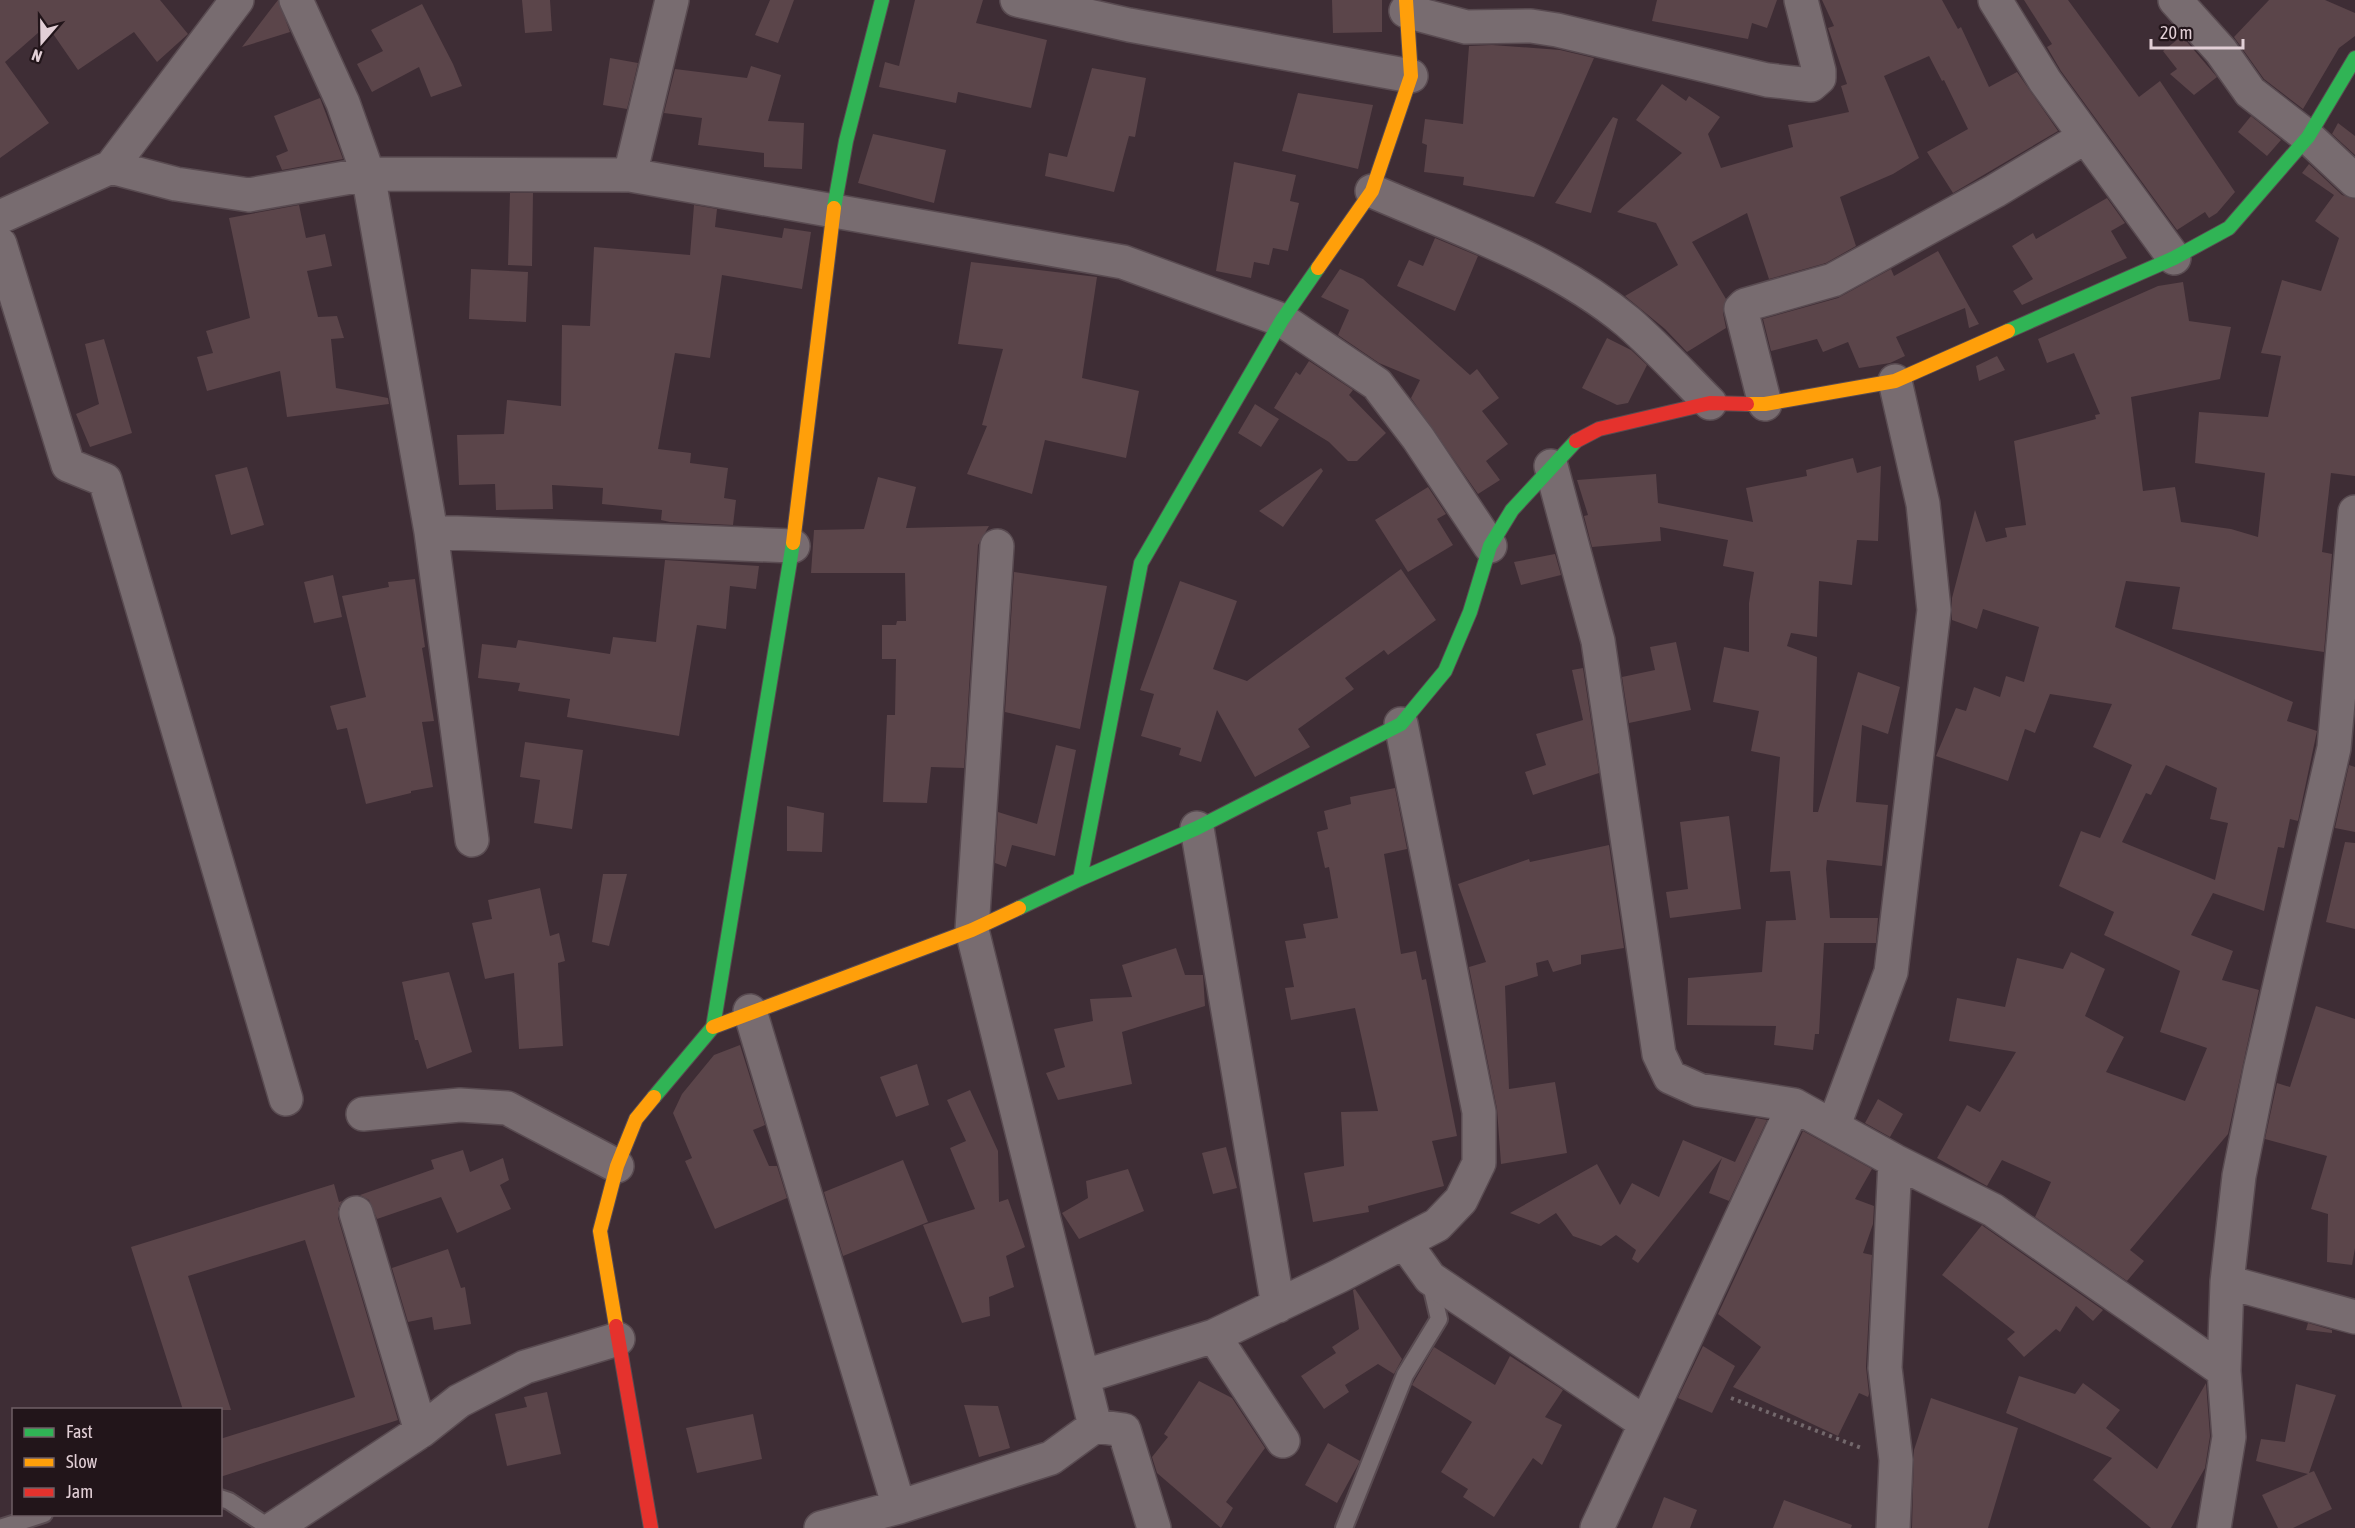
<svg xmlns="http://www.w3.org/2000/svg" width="2355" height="1528" font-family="'Asap Condensed',sans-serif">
	<rect width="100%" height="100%" fill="#3e2d35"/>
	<path fill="#5b454a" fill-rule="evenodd" d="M0 0H160L188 34 157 62 134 32 78 70 47 25 5 62 49 123 0 158Z
		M278 0 290 32 242 47 271 9Z
		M522 0H550L552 31 525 33Z
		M770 0H794L778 43 755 35Z
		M915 0H983L976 23 1047 40 1031 108 958 92 956 103 879 87 885 62 899 66Z
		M1332 0H1382V32L1333 33Z
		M1657 0H1777L1767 28 1752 23 1748 39 1652 21Z
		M1822 0H1942L1958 29 1961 27 1989 87 2017 72 2058 131 1953 193 1927 152 1968 129 1944 80 1942 81 1929 56 1884 76 1919 158 1893 174 1840 197 1856 246 1826 263 1769 279 1747 213 1692 242 1726 299 1723 313 1726 328 1687 352 1665 329 1625 296 1678 265 1656 223 1617 212 1682 153 1636 120 1662 84 1686 101 1689 96 1720 117 1708 134 1721 168 1793 147 1788 125 1849 112 1841 86 1847 84 1828 28 1834 26Z
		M2024 0H2068L2139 97 2160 81 2235 192 2217 213 2209 218 2205 212 2177 230 2061 71 2047 47 2052 44Z
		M2269 0H2325L2355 13V36L2339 48 2303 109 2264 79 2234 37Z
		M422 4 453 64 462 86 431 97 419 67 372 92 357 64 383 51 371 30Z
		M2182 36 2217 77 2194 95 2170 74 2177 69 2163 51Z
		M1492 45 1560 50 1594 58 1534 197 1463 185 1464 177 1424 172 1427 145 1422 143 1425 119 1463 124 1469 46Z
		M610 58 638 63 627 109 603 105Z
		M751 66 781 75 768 121 804 123 802 169 764 167V153L698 145 702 118 664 113 675 69 747 78Z
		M1092 68 1146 78 1135 137 1129 136 1114 192 1045 176 1049 153 1067 157Z
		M1298 93 1373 105 1358 169 1282 151Z
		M320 98 343 159 282 170 276 156 288 151 274 116Z
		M2251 116 2281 140 2267 156 2238 132Z
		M1613 117 1618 119 1591 213 1555 203Z
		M2338 123 2355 136V155L2332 134Z
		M873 134 946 150 934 203 858 183Z
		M1234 162 1296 175 1290 201 1299 203 1288 251 1273 248 1269 265 1254 262 1251 278 1216 271Z
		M2309 164 2342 195 2355 199V476L2331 473 2322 552 2332 554 2324 652 2172 629 2180 587 2126 581 2115 627 2293 702 2287 721 2317 731 2298 821 2290 819 2284 848 2278 847 2264 911 2213 893 2191 935 2233 951 2222 980 2259 990 2228 1134 2130 1250 2144 1261 2127 1281 2035 1217 2051 1182 2002 1160 1987 1186 1937 1158 1967 1105 1980 1112 2016 1052 1949 1041 1957 998 2005 1007 2017 958 2063 969 2071 952 2105 969 2085 1016 2124 1037 2106 1072 2185 1101 2207 1048 2160 1032 2180 971 2104 935 2114 912 2059 886 2081 831 2100 838 2132 765 2093 747 2112 704 2050 694 2035 733 2025 729 2008 781 1936 756 1956 708 1966 711 1974 687 2000 697 2006 676 2024 682 2039 627 1983 609 1977 629 1952 620V598L1975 510 1986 542 2007 537 2005 528 2026 525 2014 441 2096 419 2095 415 2100 414 2074 353 2047 363 2038 339 2158 286 2183 282 2189 321 2231 327 2220 379 2131 397 2143 491 2175 487 2181 522 2231 529 2258 537 2265 473 2195 463 2199 412 2268 417 2281 356 2261 353 2282 280 2321 291 2339 238 2315 221 2334 195 2302 173ZM2166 765 2217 788 2210 819 2228 823 2215 880 2122 842 2146 793 2151 795Z
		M510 193H533L532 266 508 265Z
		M2107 198 2125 223 2111 231 2127 258 2022 305 2013 291 2033 279 2012 246 2033 233 2036 239Z
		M299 205 306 238 325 234 332 266 307 271 318 317 337 316 344 338 331 339 336 388 388 398 389 404 287 417 280 371 207 391 197 357 213 353 206 331 250 318 229 218Z
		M694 205 717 209 715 227 782 238 784 228 811 232 802 289 722 275 710 358 675 353 658 449 691 453 690 463 728 468 724 498 736 500 733 525 670 522 661 520 662 510 602 504 603 488 552 485 553 509 496 510 495 484 459 485 457 435 504 434 507 400 561 406 562 325 590 326 594 247 690 255Z
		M1435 238 1478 256 1455 311 1397 286 1409 260 1423 266Z
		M1938 251 1979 324 1969 328 1965 308 1896 337 1905 356 1890 363 1859 368 1848 342 1823 352 1817 339 1771 351 1763 319 1838 298 1891 269 1894 276Z
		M971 262 1097 277 1082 378 1139 391 1126 458 1045 440 1032 494 967 474 987 426 982 425 1003 349 958 344Z
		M471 269 528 272 526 322 469 319Z
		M1340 269 1363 279 1470 375 1477 369 1499 398 1482 411 1508 444 1486 461 1500 480 1478 494 1411 398 1420 380 1379 363 1338 335 1349 310 1321 297Z
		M1607 338 1631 350 1647 365 1628 403 1617 405 1582 388Z
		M104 339 132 433 90 447 76 414 99 404 85 344Z
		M1997 356 2005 370 1979 381 1976 366Z
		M1309 361 1353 390 1349 395 1386 433 1357 461H1348L1329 442 1274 408 1296 372 1300 375Z
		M1255 404 1279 419 1261 447 1238 433Z
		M1853 458 1857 473 1881 466 1878 541 1857 540 1852 585 1819 581 1817 637 1791 633 1787 646 1817 657 1813 812H1818L1858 672 1900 687 1888 734 1862 725 1856 802 1888 805 1882 866 1827 860 1826 869 1830 918H1878L1876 943H1824L1819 1034H1815L1813 1050 1774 1045 1776 1026 1687 1025 1688 978 1762 972 1766 921 1796 920 1790 871 1770 872 1780 757 1751 751 1759 711 1713 702 1724 647 1749 652V603L1754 572 1723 566 1728 540 1660 527 1661 541 1592 547 1584 516 1588 515 1577 480 1656 474 1658 503 1753 522 1746 488 1807 476 1806 470Z
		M247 467 264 525 231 535 215 475Z
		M1321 468 1323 471 1283 527 1259 511Z
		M878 477 916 487 906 528 989 526 978 545 964 768 931 767 927 803 883 802 887 715H895L896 659H882V625H896L897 621H906L905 573H811L814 530 864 529Z
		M1428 487 1446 514 1437 519 1453 545 1408 572 1375 520Z
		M1555 554 1561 575 1521 585 1514 562Z
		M665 560 759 566 756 589 730 586 726 629 697 625 679 736 567 717 570 699 518 691 520 683 478 678 482 644 516 648 518 640 610 654 613 637 656 642Z
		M1401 569 1436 620 1388 655 1384 650 1345 678 1354 689 1298 729 1310 747 1255 777 1217 710 1201 762 1179 755 1181 748 1141 736 1154 694 1140 690 1180 581 1237 601 1213 669 1247 681Z
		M1014 572 1107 586 1080 729 1005 712Z
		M333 575 342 617 314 623 304 582Z
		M415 579 425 647 422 648 434 721 422 722 433 787 411 791V793L366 804 347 728 337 730 330 706 366 697 342 596 389 587 388 582Z
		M1676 642 1691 710 1629 723 1622 677 1655 670 1650 647Z
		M1583 668 1599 773 1533 795 1525 772 1546 765 1536 734 1583 720 1572 670Z
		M525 742 583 750 572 829 534 823 540 780 520 777Z
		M1056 745 1076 750 1055 856 1012 845 1006 867 995 863 998 812 1037 824Z
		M2349 765 2355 767V832L2335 828Z
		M1395 788 1407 849 1384 854 1401 954 1416 951 1422 980 1426 979 1457 1136 1432 1141 1444 1186 1368 1206 1369 1212 1313 1222 1304 1173 1344 1166 1341 1112 1378 1111 1355 1008 1291 1020 1285 988 1294 987 1285 941 1306 938 1303 924 1338 918 1329 867 1325 868 1317 832 1328 829 1324 811 1351 804 1350 797Z
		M787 806 824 813 822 852 787 851Z
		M1729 816 1741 909 1670 918 1666 892 1688 889 1680 822Z
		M2345 842 2355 843V929L2326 922Z
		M1609 845 1624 948 1581 955V964L1553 972 1548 960 1536 963 1538 976 1505 986 1509 1089 1555 1082 1567 1153 1501 1164 1497 1109 1469 967 1486 962 1458 884 1529 859 1530 862Z
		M603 874H627L609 946 592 942Z
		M540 888 550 936 559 933 565 961 558 963 563 1046 519 1049 514 973 485 979 472 923 492 919 488 900Z
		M1176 948 1185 975H1203L1205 1006 1122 1032 1132 1084 1058 1100 1046 1073 1065 1067 1054 1029 1093 1021 1090 999 1132 997 1122 965Z
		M449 972 472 1052 427 1069 418 1040H415L402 982Z
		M2316 1006 2355 1019V1248L2352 1265 2327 1262 2328 1214 2311 1209 2327 1156 2265 1139 2277 1083 2290 1087Z
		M740 1045 765 1125 753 1130 769 1166H777L787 1198 715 1229 685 1161 692 1158 673 1113 682 1094 714 1055Z
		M917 1064 929 1105 896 1117 880 1077Z
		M970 1090 998 1151 999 1202 1008 1199 1025 1247 1006 1256 1014 1287 989 1297 990 1316 962 1323 923 1225 975 1209 950 1148 966 1141 947 1100Z
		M1878 1099 1903 1114 1890 1137 1865 1123Z
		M1756 1118 1767 1120 1729 1201 1709 1193 1722 1158 1638 1263 1632 1259 1636 1250 1616 1235 1601 1246 1573 1236 1556 1213 1539 1224 1510 1213 1597 1164 1620 1205 1632 1183 1659 1197 1683 1140 1735 1162Z
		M1803 1131 1872 1169 1855 1199 1874 1206 1873 1224 1863 1253 1872 1255 1866 1367 1869 1394 1868 1397 1859 1393 1838 1436 1733 1387 1761 1347 1718 1314Z
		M1226 1147 1237 1188 1213 1194 1202 1153Z
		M463 1150 470 1172 503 1158 509 1180 500 1185 511 1209 457 1233 441 1197 377 1219 369 1200 360 1195 434 1169 431 1160Z
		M903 1160 928 1222 843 1256 824 1192Z
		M1128 1169 1144 1211 1079 1239 1062 1213 1088 1198 1086 1181Z
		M334 1184 339 1202 342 1201 338 1209V1218L398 1420 220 1477V1439L355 1397 305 1240 188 1276 231 1410H183L131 1247Z
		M1982 1225 1983 1226 2103 1310 2093 1321 2076 1306 2060 1332 2056 1329 2024 1357 2007 1339 2015 1332 1942 1275Z
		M448 1249 461 1288 465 1287 471 1324 434 1330 432 1317 408 1322 392 1268Z
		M1355 1289 1402 1359 1394 1374 1378 1364 1345 1385 1349 1392 1324 1409 1301 1376 1336 1353 1332 1347 1359 1329 1353 1290Z
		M2308 1323 2332 1330V1333L2306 1330Z
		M1703 1346 1735 1366 1712 1413 1678 1398Z
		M1434 1347 1495 1385 1510 1356 1563 1390 1545 1417 1562 1425 1542 1465 1533 1458 1494 1517 1463 1497 1468 1489 1441 1472 1472 1422 1412 1385Z
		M2019 1376 2075 1394 2083 1383 2120 1410 2106 1428 2157 1469 2206 1383 2210 1436 2205 1468 2171 1528H2151L2093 1480 2112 1458 2006 1413Z
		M1199 1381 1232 1398 1265 1448 1226 1502 1233 1508 1221 1528 1157 1473 1152 1457 1168 1437 1164 1434Z
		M2296 1384 2336 1395 2309 1473 2314 1471 2332 1509 2293 1528H2278L2262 1495 2308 1474 2256 1461 2261 1439 2285 1442Z
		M547 1392 561 1454 507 1466 495 1414 527 1407 524 1397Z
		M1931 1398 2018 1428 1988 1528H1912L1914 1450Z
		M964 1405 998 1406 1010 1448 979 1457Z
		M753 1414 762 1459 697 1473 686 1428Z
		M1328 1443 1360 1461 1337 1503 1305 1485Z
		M1664 1497 1697 1510 1690 1528H1652Z
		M1784 1500 1852 1525 1851 1528H1773Z"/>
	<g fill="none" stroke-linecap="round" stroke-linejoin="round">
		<g stroke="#594b51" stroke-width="20">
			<path id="lane" d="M220 1498 229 1501 270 1528
				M0 1528 44 1514
				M1344 1528 1405 1375 1439 1319 1430 1281"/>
		</g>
		<g stroke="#594b51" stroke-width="36">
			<path id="street" d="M296 0 343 103 368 174 431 532 472 840
				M1017 0 1129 25 1411 76
				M1995 0 2045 81 2174 258
				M2175 0 2221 51 2250 92 2308 137 2355 181
				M1406 11 1466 27 1531 26 1557 30 1767 80 1811 85 1819 78V71L1801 0
				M111 167 176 184 249 195 368 174 630 175 1123 262 1282 320 1377 384 1418 438 1490 546
				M630 175 672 0
				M1372 191C1459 229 1555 261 1628 322 1657 347 1683 376 1710 403
				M0 217 111 167 237 0
				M0 244 68 465 105 480 286 1099
				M1765 404 1741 309 1745 305 1833 280 1995 191 2085 137
				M1551 466 1598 641 1659 1054 1670 1077 1699 1090 1794 1105 1895 1161 1993 1210 2224 1371
				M431 532 793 546
				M997 546 972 930 1095 1426 1124 1430 1154 1528
				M1197 828 1278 1306
				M750 1011 899 1507
				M363 1114 460 1105 507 1108 617 1166
				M1834 1125 1891 972 1934 610 1923 504 1895 381
				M356 1213 421 1431
				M1405 1243 1430 1278 1645 1423
				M2227 1282 2355 1317
				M1214 1336 1283 1441
				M1085 1376 1214 1336 1339 1276 1437 1225 1461 1200 1479 1163V1112L1401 724
				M274 1528 421 1431 459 1401 525 1367 618 1339
				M821 1528 899 1507 1051 1458 1095 1426
				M1597 1528 1794 1105
				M1893 1528 1896 1460 1885 1368 1895 1161
				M2214 1528 2229 1437 2224 1371 2227 1282 2239 1176 2260 1071 2334 748 2355 512"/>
		</g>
		<g stroke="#594b51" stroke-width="16">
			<path id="fast" d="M834 208 846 141 882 0
				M2008 331 2174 258 2229 228 2308 137 2355 58
				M1080 879 1197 828 1401 724 1445 671 1470 612 1490 546 1512 510 1576 441
				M1019 908 1080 879 1141 563 1282 320 1318 268
				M654 1097 713 1027 793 543"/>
		</g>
		<g stroke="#594b51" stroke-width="16">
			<path id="slow" d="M1318 268 1372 191 1411 76 1406 0
				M1747 404H1765L1895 381 2008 331
				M793 543 834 208
				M713 1027 972 930 1019 908
				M616 1326 600 1231 617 1166 636 1119 654 1097"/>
		</g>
		<g stroke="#594b51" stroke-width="16">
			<path id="jam" d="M1576 441 1599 429 1710 403 1747 404
				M616 1326 651 1528"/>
		</g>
		<path stroke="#73686c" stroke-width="4" stroke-dasharray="3 4.5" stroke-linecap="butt" d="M1731 1398 1864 1449"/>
		<use href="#lane" stroke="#786c70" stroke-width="16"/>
		<use href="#street" stroke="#786c70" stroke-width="33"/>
		<use href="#fast" stroke="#30b455" stroke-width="14"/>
		<use href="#slow" stroke="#ff9f0a" stroke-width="14"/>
		<use href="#jam" stroke="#e5322d" stroke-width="14"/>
	</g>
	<rect x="12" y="1408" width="210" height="108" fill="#22151a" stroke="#6f5f65" stroke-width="1.5"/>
	<rect x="24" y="1428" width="30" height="9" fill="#30b455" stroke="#6f5f65" stroke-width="1.5"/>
	<text x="66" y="1438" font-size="18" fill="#e2cfd6">Fast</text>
	<rect x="24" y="1458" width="30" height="9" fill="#ff9f0a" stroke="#6f5f65" stroke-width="1.5"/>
	<text x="66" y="1468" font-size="18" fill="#e2cfd6">Slow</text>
	<rect x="24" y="1488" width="30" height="9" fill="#e5322d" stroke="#6f5f65" stroke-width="1.5"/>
	<text x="66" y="1498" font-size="18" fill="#e2cfd6">Jam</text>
	<g transform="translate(42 42) rotate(200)" stroke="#22151a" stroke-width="4.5" paint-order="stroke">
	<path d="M0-4.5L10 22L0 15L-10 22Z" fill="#e2cfd6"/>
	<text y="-9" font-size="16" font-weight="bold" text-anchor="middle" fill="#e2cfd6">N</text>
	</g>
	<path d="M2151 39v9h92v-9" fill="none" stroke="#e2cfd6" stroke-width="3"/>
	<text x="2160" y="39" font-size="18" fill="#e2cfd6" stroke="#22151a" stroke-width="4.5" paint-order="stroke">20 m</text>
</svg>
